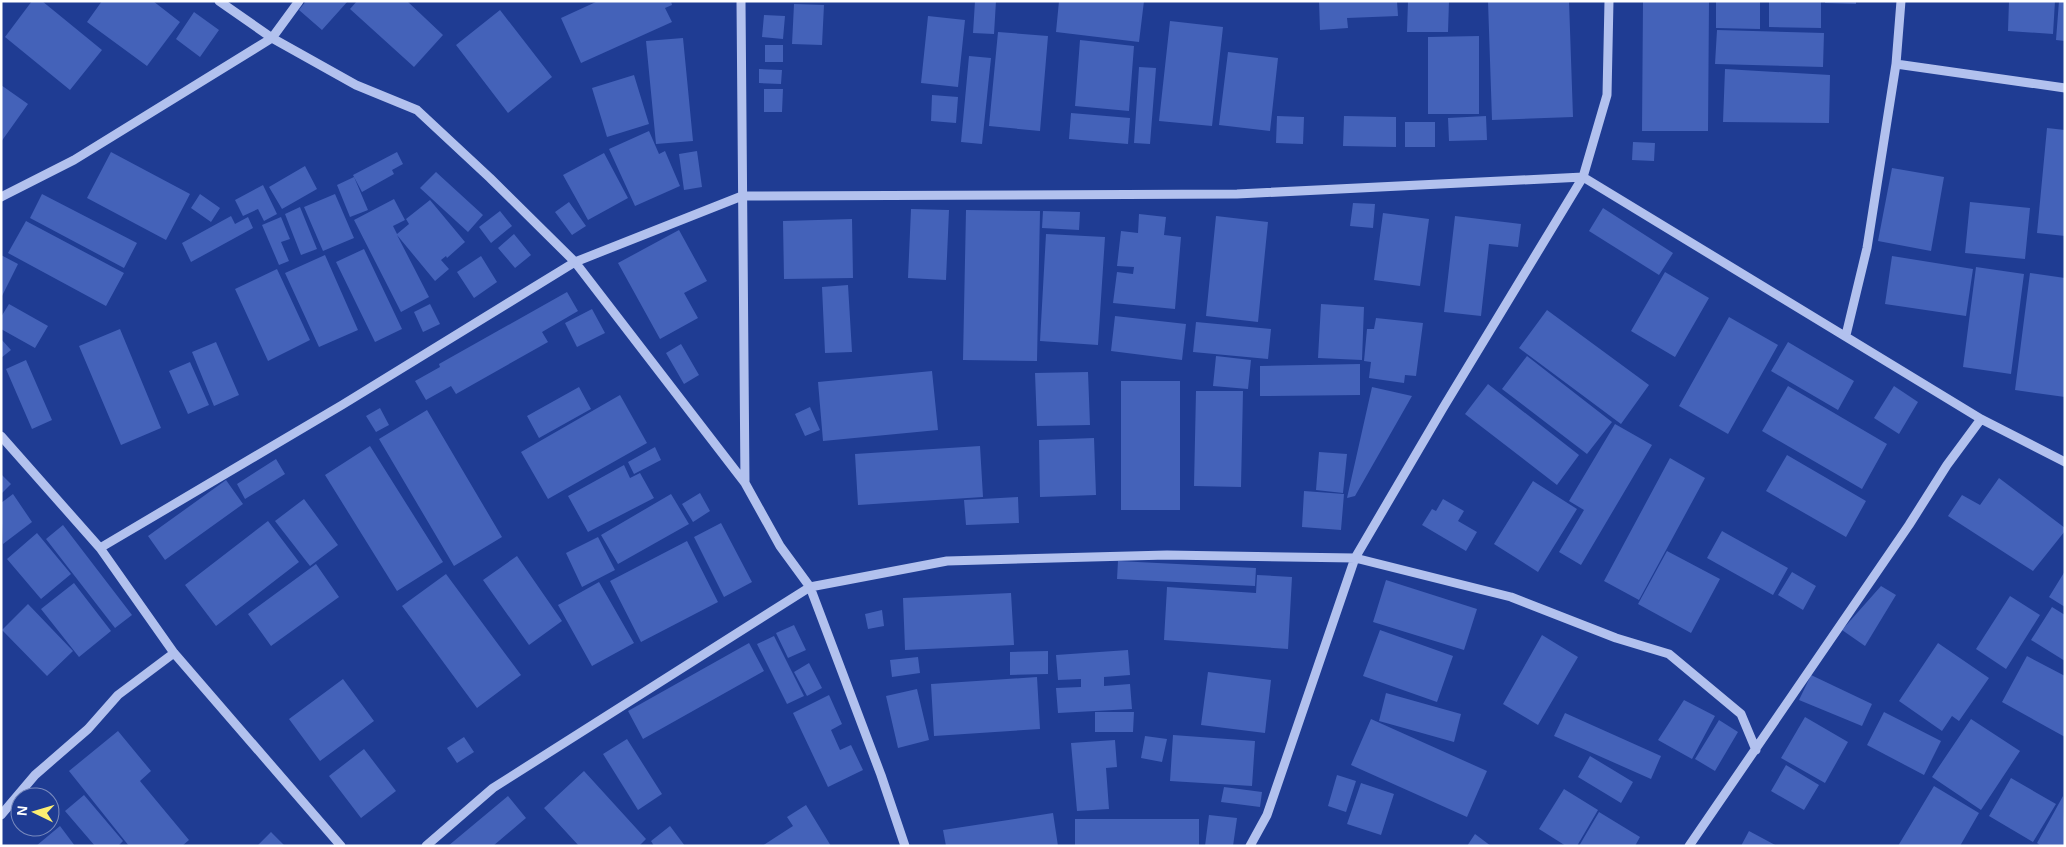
<svg xmlns="http://www.w3.org/2000/svg" width="2066" height="847" font-family="Helvetica,sans-serif">
	<rect width="100%" height="100%" fill="#1f3c93"/>
	<path fill="#4462b9" d="M32 1H42L102 50 70 90 5 37Z
		M102 1H153L180 22 147 66 87 22Z
		M306 1H348L322 30 299 10Z
		M357 1H407L443 35 414 67 350 9Z
		M598 1H671L672 5 665 8 672 22 581 63 561 18Z
		M975 1H996L994 34 973 33Z
		M1059 1H1144L1139 42 1056 32Z
		M1319 1H1397L1398 16 1347 18 1348 28 1320 30Z
		M1408 1H1449L1448 32H1407Z
		M1488 1H1569L1573 117 1492 120Z
		M1643 1H1709L1708 131H1642Z
		M1716 1H1760V29L1716 28Z
		M1769 1H1821V28L1769 27Z
		M1825 1H1856V4L1825 3Z
		M2009 1H2055L2053 34 2008 31Z
		M2059 1H2065V41L2056 40Z
		M794 4 824 5 822 45 792 44Z
		M500 10 552 77 508 113 456 45Z
		M194 12 219 30 200 57 176 39Z
		M764 15 785 16 783 39 762 37Z
		M928 16 965 20 958 87 921 83Z
		M1170 21 1223 27 1212 126 1159 121Z
		M1717 30 1824 33 1823 67 1715 64Z
		M998 32 1048 36 1040 131 989 126Z
		M1479 36V114H1428V37Z
		M683 38 693 141 656 144 646 41Z
		M1080 40 1134 46 1129 111 1075 106Z
		M765 45H783V62H765Z
		M1228 52 1278 58 1270 131 1219 125Z
		M969 56 991 58 982 144 961 142Z
		M1139 67 1156 68 1150 144 1134 143Z
		M759 69 782 70 781 84 759 83Z
		M1725 69 1830 75 1829 123 1723 122Z
		M634 75 649 124 607 137 592 88Z
		M1 85 28 104 1 142Z
		M764 89H783L782 112H764Z
		M932 95 958 97 956 123 931 121Z
		M1071 113 1130 118 1128 144 1069 139Z
		M1277 116 1304 117 1303 144 1276 143Z
		M1344 116 1396 117V147L1343 146Z
		M1486 116 1487 140 1449 141 1448 118Z
		M1405 122H1435V147H1405Z
		M2047 128 2065 130V236L2037 233Z
		M649 131 659 154 665 151 680 186 635 206 609 149Z
		M1633 142 1655 143 1654 161 1632 160Z
		M697 151 702 187 684 190 679 154Z
		M111 152 190 194 166 240 87 198Z
		M397 152 403 164 392 170 394 174 362 192 353 175Z
		M604 153 628 198 588 220 563 175Z
		M305 166 317 189 282 209 269 187Z
		M1892 168 1944 177 1931 251 1878 241Z
		M436 172 483 215 468 232 420 188Z
		M354 177 368 210 350 217 337 185Z
		M263 185 277 214 264 221 258 209 243 216 235 200Z
		M42 194 137 243 124 268 30 218Z
		M200 194 220 208 211 222 191 208Z
		M335 194 354 238 323 251 304 207Z
		M394 199 405 220 393 226 397 234 409 224 406 219 430 200 465 242 447 258 446 256 441 260 449 269 435 281 397 235 429 297 401 312 354 220Z
		M569 202 586 226 572 235 555 212Z
		M1970 202 2030 208 2025 259 1965 253Z
		M1353 203 1375 204 1373 228 1350 226Z
		M300 207 317 249 301 255 285 214Z
		M1603 208 1673 253 1659 275 1589 231Z
		M911 209 949 210 946 280 908 278Z
		M966 210 1040 211 1037 361 963 360Z
		M500 211 512 226 491 243 479 227Z
		M1043 211 1080 212 1079 230 1042 228Z
		M1383 213 1429 219 1420 286 1374 280Z
		M1139 214 1166 217 1164 235 1181 237 1175 309 1113 303 1117 272 1133 274 1134 267 1117 266 1121 231 1138 233Z
		M231 216 235 224 248 217 253 228 191 262 182 243Z
		M1216 216 1268 222 1258 322 1206 316Z
		M1455 216 1521 224 1518 247 1489 244 1481 316 1444 312Z
		M281 217 290 239 281 242 289 261 279 265 262 225Z
		M852 219 853 278 784 279 783 221Z
		M26 221 124 273 106 306 8 253Z
		M679 230 707 281 684 293 698 318 660 339 618 263Z
		M514 234 531 255 515 268 498 248Z
		M1046 234 1105 237 1098 345 1040 341Z
		M364 249 402 329 375 342 336 262Z
		M1 255 18 264 1 298Z
		M325 255 358 330 319 347 285 273Z
		M481 256 497 282 474 298 457 272Z
		M1892 256 1973 269 1966 316 1885 304Z
		M1976 267 2024 274 2011 374 1963 367Z
		M277 269 310 340 268 361 235 289Z
		M1665 272 1709 298 1675 357 1631 331Z
		M2030 273 2065 278V397L2015 390Z
		M848 285 852 352 825 353 822 287Z
		M567 292 578 311 542 332 548 342 456 394 451 386 426 400 415 381 440 367 439 364Z
		M9 304 48 326 35 348 1 329V317Z
		M430 304 440 324 423 332 414 312Z
		M1321 304 1364 307 1362 360 1318 358Z
		M592 309 605 333 577 347 565 323Z
		M1547 310 1649 385 1621 424 1519 348Z
		M1115 316 1186 324 1182 360 1111 351Z
		M1729 317 1778 345 1728 434 1679 406Z
		M1376 318 1423 323 1416 376 1405 375 1404 383 1369 378 1371 362 1364 361 1367 329H1374Z
		M1196 322 1271 329 1268 359 1193 352Z
		M120 329 161 428 121 445 79 346Z
		M1 339 11 350 1 358Z
		M216 342 239 395 214 406 192 352Z
		M1788 342 1854 381 1838 410 1771 371Z
		M681 344 699 375 684 384 666 353Z
		M1216 356 1251 360 1248 389 1213 386Z
		M1527 356 1612 422 1587 454 1502 389Z
		M26 360 52 420 32 429 6 369Z
		M190 362 209 405 188 414 169 371Z
		M1360 364V395L1260 396V366Z
		M932 371 938 430 823 441 818 382Z
		M1088 372 1090 425 1037 426 1035 373Z
		M1121 381H1180V510H1121Z
		M1488 384 1579 455 1557 485 1465 414Z
		M1788 386 1887 444 1862 489 1762 431Z
		M1894 386 1918 402 1899 434 1874 418Z
		M579 387 591 409 539 438 527 416Z
		M1372 387 1412 396 1355 496 1347 498Z
		M1196 391H1243L1241 487 1194 486Z
		M620 395 647 443 548 499 521 452Z
		M810 407 820 430 805 436 795 414Z
		M380 408 389 425 376 432 366 416Z
		M427 410 502 537 454 566 379 439Z
		M1615 424 1652 445 1581 565 1559 552 1584 510 1569 501Z
		M1094 438 1096 495 1040 497 1039 440Z
		M370 446 443 562 397 591 325 475Z
		M980 446 983 497 858 505 855 454Z
		M655 447 661 460 634 474 628 462Z
		M1319 452 1347 454 1343 493 1316 490Z
		M1787 455 1866 501 1846 537 1766 491Z
		M1670 458 1705 478 1639 600 1604 581Z
		M276 459 285 474 245 499 237 484Z
		M624 465 630 478 640 473 654 498 588 532 568 496Z
		M1 474 11 484 1 494Z
		M1999 478 2065 528V531L2033 571 1948 516 1962 495 1980 505Z
		M226 480 243 504 165 560 148 536Z
		M1533 481 1577 509 1538 572 1494 544Z
		M1304 491 1344 494 1341 530 1302 527Z
		M700 493 710 511 693 522 682 504Z
		M13 494 32 522 3 544 1 503Z
		M671 494 689 524 618 564 601 535Z
		M1018 497 1019 523 966 525 964 500Z
		M304 499 338 545 310 566 275 521Z
		M1443 499 1464 511 1458 521 1477 532 1466 551 1422 525 1432 509 1436 511Z
		M268 521 299 562 216 626 185 585Z
		M721 523 752 582 724 597 694 537Z
		M63 525 132 615 115 628 46 539Z
		M1722 531 1788 568 1773 595 1707 558Z
		M37 533 71 574 41 599 7 559Z
		M598 537 615 570 582 587 566 553Z
		M687 541 718 602 641 642 610 581Z
		M1667 551 1720 579 1691 633 1638 604Z
		M517 556 562 621 529 645 483 580Z
		M1118 561 1256 568 1255 586 1117 579Z
		M316 564 339 597 271 646 248 614Z
		M2065 571V607L2049 597Z
		M1792 572 1816 586 1803 610 1778 595Z
		M446 574 521 675 477 708 402 606Z
		M1257 575 1292 577 1288 649 1164 640 1167 587 1256 593Z
		M1386 580 1477 609 1464 650 1373 622Z
		M599 582 634 643 592 666 558 605Z
		M74 583 111 631 79 657 41 609Z
		M1881 586 1896 595 1865 646 1842 630Z
		M1011 593 1014 645 905 650 903 598Z
		M2010 596 2040 615 2006 669 1976 649Z
		M28 604 73 651 47 676 2 630Z
		M2052 607 2065 615V661L2031 640Z
		M882 610 884 626 868 629 865 614Z
		M794 625 806 650 788 658 776 633Z
		M1380 630 1453 656 1437 702 1363 676Z
		M1542 635 1578 657 1538 725 1503 704Z
		M774 636 804 696 787 704 757 644Z
		M749 643 764 671 643 739 628 711Z
		M1938 643 1989 678 1959 721 1952 716 1942 731 1899 701Z
		M1128 650 1130 675 1104 677V686L1130 684 1132 709 1058 713 1056 688 1081 687V679L1058 680 1056 655Z
		M1048 651V674L1010 675V652Z
		M2027 656 2065 676V737L2002 702Z
		M918 657 920 673 892 677 890 660Z
		M809 663 822 688 807 696 794 672Z
		M1208 672 1271 680 1265 733 1201 725Z
		M1811 675 1872 704 1862 726 1799 700Z
		M1037 677 1040 729 934 736 931 684Z
		M343 679 374 721 320 761 289 719Z
		M917 689 929 740 898 748 886 696Z
		M1386 693 1461 714 1454 742 1379 721Z
		M829 695 842 724 831 730 840 750 851 745 863 770 828 787 793 713Z
		M1684 700 1715 716 1692 759 1658 740Z
		M1095 712H1134L1133 732H1095Z
		M1884 712 1941 741 1924 775 1867 745Z
		M1565 713 1661 756 1651 779 1554 736Z
		M1805 717 1848 742 1825 783 1781 758Z
		M1371 719 1487 771 1467 817 1351 765Z
		M1971 719 2020 751 1981 810 1932 777Z
		M1719 720 1738 732 1715 771 1695 759Z
		M118 731 151 771 140 781 189 840 182 846H129L69 771Z
		M1173 735 1255 741 1252 786 1170 781Z
		M1145 736 1167 739 1162 762 1141 758Z
		M464 737 474 752 457 763 447 748Z
		M627 739 662 794 638 810 603 754Z
		M1115 740 1117 767 1106 768 1109 809 1077 811 1071 743Z
		M364 749 396 791 361 818 329 776Z
		M1590 756 1633 782 1621 803 1578 777Z
		M1786 765 1819 785 1804 810 1771 791Z
		M584 771 646 839 639 846H579L544 808Z
		M1337 775 1356 781 1346 812 1328 806Z
		M2011 778 2056 804 2033 842 1989 816Z
		M1361 783 1394 794 1381 835 1347 824Z
		M1934 786 1979 813 1960 846H1898Z
		M1224 787 1262 792 1260 807 1221 802Z
		M1564 789 1598 810 1577 846H1566L1539 829Z
		M84 795 123 841 118 846H95L65 811Z
		M508 796 526 818 493 846H448Z
		M2063 796 2065 846H2041L2037 843Z
		M806 805 831 846H762L793 826 787 817Z
		M1599 812 1640 837 1635 846H1579Z
		M1053 813 1058 846H946L943 830Z
		M1209 815 1237 818 1233 846H1205Z
		M1075 819H1199V846H1075Z
		M60 826 75 846H36Z
		M670 826 685 846H654L651 841Z
		M1749 831 1777 846H1741Z
		M271 832 285 846H257Z
		M1475 834 1491 846H1467Z"/>
	<g fill="none" stroke-linecap="round" stroke-linejoin="round">
		<path stroke="#b2c1ee" stroke-width="9" d="M219 1 272 38 356 85 417 110 490 178 575 262 745 483 780 546 810 587 881 775 905 846
			M741 1 745 483
			M1896 64 2065 88
			M1 197 74 160 272 38 299 1
			M1846 335 1867 248 1896 64 1901 1
			M1981 419 2065 462
			M1 436 100 548 174 653 341 846
			M100 548 342 405 575 262 742 196 1237 194 1583 177 1981 419 1947 465 1909 525 1689 846
			M1 815 35 775 88 729 118 695 174 653
			M426 846 493 788 810 587 947 561 1167 555 1355 558 1511 597 1616 638 1669 654 1741 714 1756 750
			M1250 846 1267 815 1355 558 1443 408 1583 177 1607 95 1609 1"/>
	</g>
	<rect width="2066" height="847" fill="none" stroke="#ffffff" stroke-width="5"/>
	<g transform="translate(35 812) rotate(275)"><circle r="24" fill="#1f3c93" stroke="#798abe"/>
	<path d="M0-4L9 19L0 12L-9 19Z" fill="#fcee72"/>
	<text y="-8" font-size="14" font-weight="bold" text-anchor="middle" fill="#ffffff">N</text>
	</g>
</svg>
